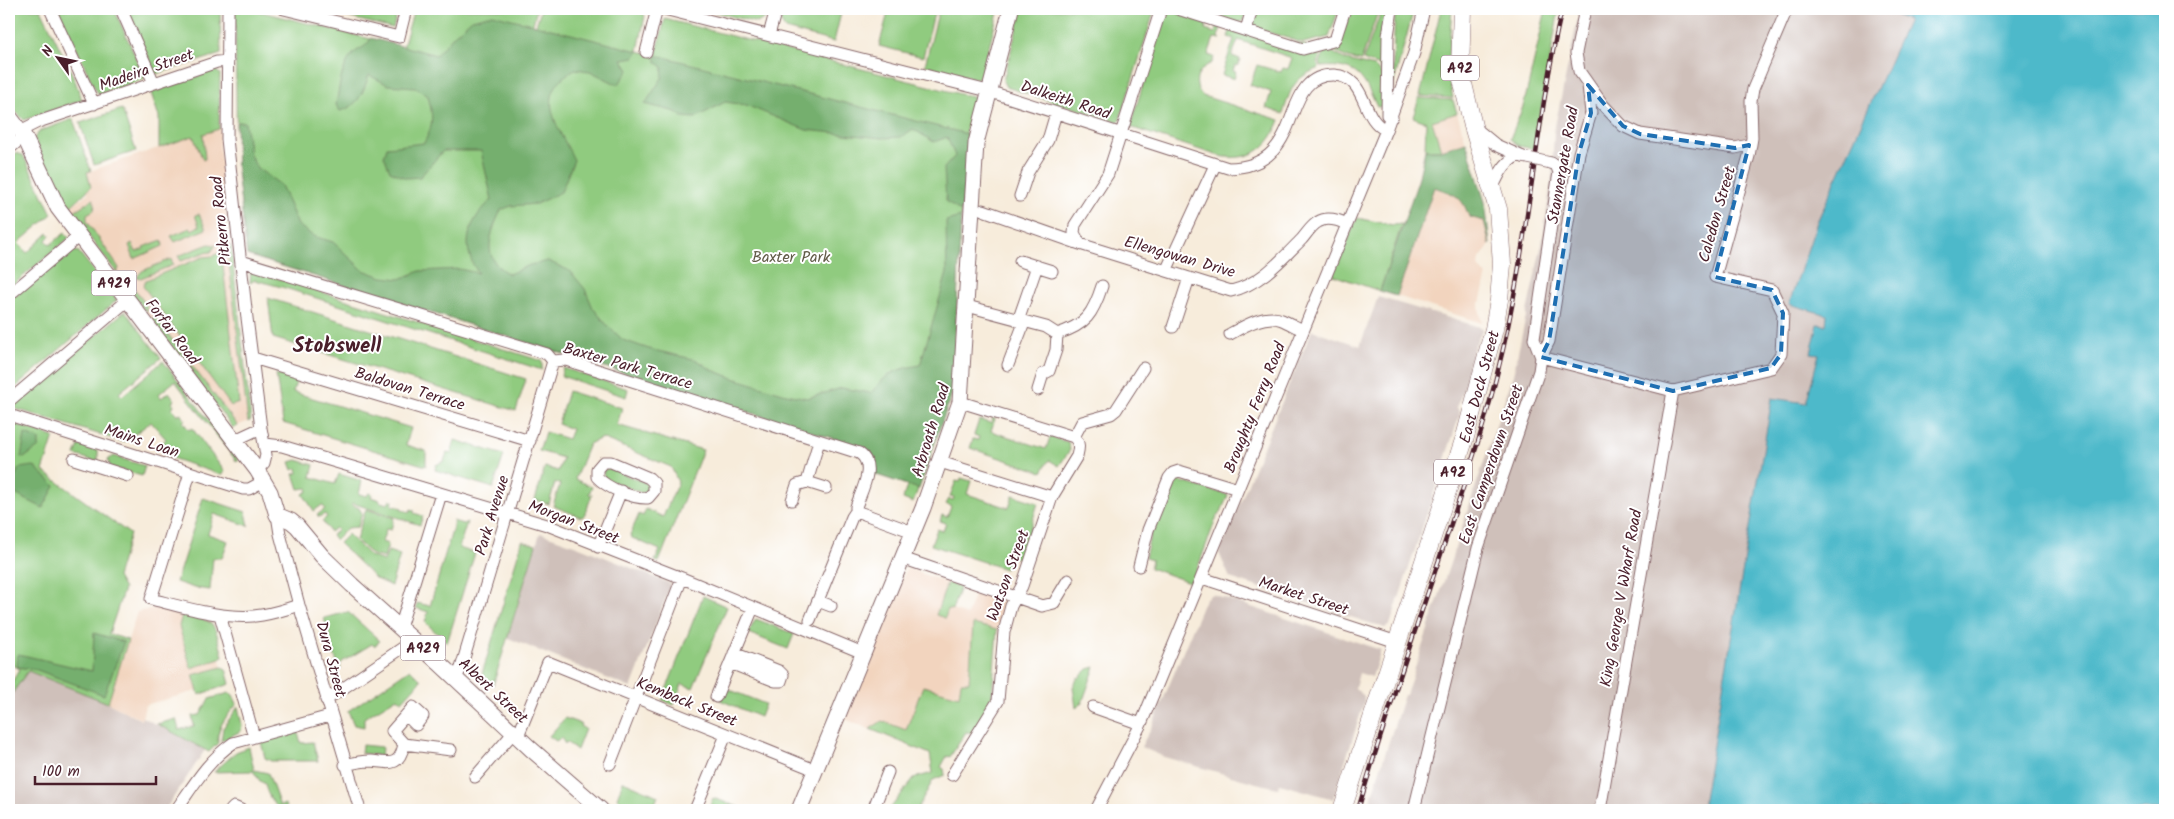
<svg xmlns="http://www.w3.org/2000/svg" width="2174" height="819" font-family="Kalam,sans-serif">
	<rect width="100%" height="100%" fill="#fff"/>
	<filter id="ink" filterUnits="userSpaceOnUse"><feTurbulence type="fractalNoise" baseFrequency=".02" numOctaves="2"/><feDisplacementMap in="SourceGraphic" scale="10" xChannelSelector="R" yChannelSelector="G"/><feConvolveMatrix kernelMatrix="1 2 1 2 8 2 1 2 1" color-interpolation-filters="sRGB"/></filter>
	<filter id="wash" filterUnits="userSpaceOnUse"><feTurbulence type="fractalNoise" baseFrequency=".0096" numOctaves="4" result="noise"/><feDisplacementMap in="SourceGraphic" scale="20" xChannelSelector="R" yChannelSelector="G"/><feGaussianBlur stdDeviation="1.12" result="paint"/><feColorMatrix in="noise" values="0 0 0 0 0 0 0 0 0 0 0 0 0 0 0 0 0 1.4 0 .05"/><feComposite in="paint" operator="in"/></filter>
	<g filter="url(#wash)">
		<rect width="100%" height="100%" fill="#f7ecdb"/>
		<path fill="#f2d4be" d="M1457 113 1466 142 1441 150 1432 121Z
			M220 127 219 145 224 195 251 420 233 428 68 209 88 193 87 172Z
			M1433 187 1458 196 1465 205 1469 217 1484 221 1490 245 1479 260 1478 267 1487 275 1479 307 1482 323 1397 296Z
			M909 569 960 587 952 610 967 615 975 593 1003 602 1004 605 996 639 959 696 930 754 845 719 906 570Z
			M156 608 209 620 214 626 223 656 220 660 222 667 226 669 230 684 199 695 197 691 145 705 142 720 108 703 137 612Z"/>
		<path fill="#cfc0ba" d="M1580 9H1896L1894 14 1908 20 1817 222 1789 304 1827 315 1826 326 1818 325 1811 353H1819L1806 403 1772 398 1702 810H1367L1404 695H1406L1513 375 1542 244 1552 175 1554 131Z
			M1378 297 1483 328 1474 347 1469 367 1468 384 1463 390 1457 407 1460 414 1390 625 1385 628 1230 578 1219 553 1312 330 1360 346Z
			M540 533 577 546 671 584 631 688 508 638Z
			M1212 594 1381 650 1372 677 1359 673 1355 688 1364 696V703L1333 799 1280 784 1278 788 1256 783 1164 757 1141 747 1153 724 1205 599Z
			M27 671 108 703 141 720 142 717 205 750 165 810H9V698Z"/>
		<path fill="#90cb7f" stroke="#6d7555" d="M9 9H41L74 78 82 100 24 120 9 105Z
			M58 9H114L144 75V79L100 94 97 93Z
			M126 9H220L221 54 156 74Z
			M237 9H250L403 47 414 9H537L533 24 536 25 541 9H628L643 13 645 16 638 51 656 55 665 19 976 98 965 133 971 135 961 212 953 390 913 503 903 499 907 485 874 474C875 462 873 453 861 447L247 255 237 170 235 10Z
			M313 9H398L393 28Z
			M705 9H769L767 17 757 23Z
			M784 9H842L834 42 785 29 780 21Z
			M889 9H914L934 14 923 57 879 46Z
			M939 9H999L981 76 976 79 925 65Z
			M1022 9H1155L1119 122 1006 87 1003 81Z
			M1195 9H1247L1243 21 1239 23Z
			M1257 9H1339L1329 37 1303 43 1255 28 1253 26Z
			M1350 9H1379L1361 61 1347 58 1330 48C1345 40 1346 23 1350 9Z
			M1382 9H1389L1385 73 1377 65 1363 60Z
			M1395 9H1414L1392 89Z
			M1441 9H1452C1450 38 1445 69 1453 98L1420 96Z
			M1546 9H1559L1534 149 1519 146 1510 139 1524 104Z
			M1167 10 1207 23 1205 30 1215 33 1217 27 1221 28 1218 37 1220 39 1214 38 1208 55 1214 57 1212 63C1197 69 1191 84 1203 96L1280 120C1269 149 1250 162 1219 156L1130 127 1165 12Z
			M1230 31 1324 49 1317 63 1319 68C1292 79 1291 89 1283 114L1266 108 1271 92 1250 85 1257 65 1281 72 1283 68 1288 69 1292 58 1238 40 1232 56 1240 59 1238 66 1235 65 1233 71 1236 72 1234 79 1222 75 1234 39 1228 37Z
			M1327 49 1346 60 1375 67 1385 77 1384 106 1377 107C1363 77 1358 64 1321 67L1320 62Z
			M215 70 220 74 219 129 203 134 205 159 203 160 193 136 159 148V117L151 93Z
			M1419 98 1453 100 1457 113 1432 121 1441 150H1425L1426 122 1413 117Z
			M122 109 136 151 94 165 80 123Z
			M73 119 91 171 87 172 91 187 68 209 58 193 34 138 40 131Z
			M16 153 23 155 52 214 18 243 27 253 48 233 50 236 46 240 50 245 65 233 69 238 9 288V159Z
			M93 199 95 205 94 210 87 214V221L119 268 117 273 71 213Z
			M199 214 206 229 175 242 171 236 190 228 192 230 199 226 195 215Z
			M1357 218 1393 225 1402 224 1380 291 1333 275Z
			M162 240 163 246 134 259 129 245 132 243 136 252 144 249 143 247Z
			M209 244 216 245 211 252 203 253 181 261 178 256Z
			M227 246H231L251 420 248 422Z
			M72 247 76 252 78 251 117 300 9 393V301Z
			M219 253 222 257 239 403 231 406 143 286 146 280 203 257 213 256Z
			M171 259 173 265 141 278 137 277 142 271Z
			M251 271H254L542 361V370L285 288 255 280 250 283Z
			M125 276 147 306 146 312 121 279Z
			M268 298 526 379 516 411 273 338Z
			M125 311 161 358 119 393 122 396 163 361 239 460 237 462 175 381 159 394 161 398 169 392 175 400 172 402 174 405 172 408 177 415 180 413 185 420 183 422 189 430 192 428 225 472 221 475 172 458 174 451 159 446 166 439 151 422 124 442 10 407Z
			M155 317 238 426 233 428 151 319Z
			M563 368 628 389 626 397 561 376Z
			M276 374 297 379 293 392 411 428 406 445 426 451V466L283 423Z
			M568 391 622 408 617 425 703 450 659 562 655 561 660 550 632 538 630 535 639 514 643 516 646 509 663 517 678 482 671 467 602 438 589 444 575 479 592 487 589 494 592 495 584 516 581 517 553 506 560 484 555 483 549 504 535 500 545 467 558 471 563 458 539 451 545 432 568 439 572 429 558 424Z
			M993 418 995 419 991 431 1046 449 1050 437 1068 442 1070 450 1059 466 1049 460 1042 472 970 448 973 439 978 440 979 437 974 435 979 420 991 423Z
			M9 422 54 437 43 471 130 534 117 577 124 589 109 634 128 640 108 703 28 671 9 698V686L20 669 9 664Z
			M455 440 504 455 493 488 435 470 436 465 444 461 447 453 451 454Z
			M79 445 98 451V460L94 461 75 455Z
			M113 456 145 466 142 476 110 467 108 460Z
			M297 460 314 465 311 477 335 484 339 474 362 481 359 494 367 496 369 493 372 494 371 497 380 500V502L388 504 390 500 393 501 392 505 402 508V510L410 512 411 509 414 510V513L423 516 420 525 352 503V505L359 508 362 513 358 527 347 528 336 540 332 535 338 530 335 528 330 532 322 521 327 517 325 514 319 517 317 515 325 509 322 505 314 511 303 494 308 491 307 488 299 489 294 474 298 473 297 468 293 470 290 462Z
			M608 468 646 483 648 490 642 493 604 478 603 471Z
			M961 478 971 481 967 494 1009 508 1013 495 1038 503 1021 559 1010 556 1005 569 931 545 937 529 943 531 946 523 940 521 942 515 947 517 951 507 946 504 949 499 953 500 954 497 950 496 956 481 960 482Z
			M1172 479 1228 495 1221 512 1217 516 1192 583 1150 568 1152 560 1145 558 1151 532Z
			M203 498 246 512 249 526 214 514 208 534 228 541 222 558H213L210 590 194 588 176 582Z
			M366 509 394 518 391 530 386 529 382 542 388 544 384 558 372 555 356 540Z
			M453 521 463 524 467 522 459 548 475 553 447 643 425 622 428 612 416 608 417 603 430 606 454 524Z
			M348 534 370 556 384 561 388 551 400 555 391 586 376 579 339 543Z
			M522 541 536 545 493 685 482 674Z
			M947 583 960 587 952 610 948 609 945 618 936 615Z
			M703 596 727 607 693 688 682 684 674 705 662 700Z
			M348 612 380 641 374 646 372 644 342 662 340 665 341 668 339 670 324 618Z
			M182 615C218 622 213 621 223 656L220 659 191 668 179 626Z
			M756 619 794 634 788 649 748 633Z
			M973 624 997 630 992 696 990 699 991 703 972 733 966 732 950 757 947 756 941 767 944 769 945 775 933 780 917 810H889L914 778 933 773 930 754 870 729 882 721 906 730 923 686 959 696 961 682H969Z
			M222 667 226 669 230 684 199 695 193 675Z
			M1095 667 1082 703 1076 708 1073 687 1078 677 1079 678 1088 669Z
			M410 669 421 680 402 701 397 698 364 718V727L354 725 348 711Z
			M725 688 765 704 760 717 720 700Z
			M229 693 233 695 237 704C227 716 216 727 218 743L209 752 157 724 176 719 179 730 194 726 192 716 200 715 209 699Z
			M238 707 242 725 241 731 221 741 223 728Z
			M565 718 581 724 580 726 585 729 577 750 566 742 565 744 561 738 556 741 549 736Z
			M298 732 301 743 313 742 318 761H271L265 758 261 742Z
			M362 745 382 747 381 756 361 753Z
			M249 747 254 770 268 773 280 806 285 804 287 810C275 810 267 795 265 784L260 781 253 771 214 772 236 752Z
			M623 781 658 796 654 806 663 810H630L617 798Z
			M713 798 747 810H708Z"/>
		<path fill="#74af6e" stroke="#5f674c" d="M492 14 638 51 635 57 622 59 629 70 618 85 590 71 575 69C532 94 558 126 574 160L561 192 536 204 511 206 501 210C490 234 480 259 509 274L530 265 548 261 570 271 585 289 593 308 607 325 623 340 649 349 697 360 712 370 733 378 786 394 807 398 842 388 871 393C888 372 894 370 920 365L947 273 946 221 961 217 953 390 919 489 874 474C875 462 873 453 861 447L247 255 237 170 236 122H245L250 155 257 168 281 185 298 225 313 236 333 242 363 270 382 277 400 279 420 271 459 269 478 273C476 269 472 264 471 259 462 236 475 214 492 200L481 151H443L420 177 406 178 390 171 384 156 387 147 424 143C434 124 433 116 428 96L415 87 388 85 369 75C363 92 359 106 340 111L336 105C339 89 341 65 354 53 361 47 366 48 371 38L436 55 454 35 472 19Z
			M656 55 971 135 961 212 946 201 944 168 955 156 947 137 934 142 913 129 901 137 882 138 806 130 746 105 725 102 695 118 682 117 676 112 645 104 662 78 663 67 656 62Z
			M1466 142 1485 202 1490 245 1484 221 1469 217C1462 195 1454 194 1434 187L1397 296 1380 291 1418 181 1425 150H1441Z
			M25 434 39 439V447L24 458 21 457Z
			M34 466 55 486 43 508 9 491 19 468Z
			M94 633 124 642 104 695 37 670 17 667 18 654 92 671Z"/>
		<path fill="#4eb9ca" stroke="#4c6c7a" d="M1896 9H2165V810H1702L1772 398 1806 403 1819 354 1811 353 1818 324 1826 325 1827 315 1789 304 1817 222 1908 20 1893 14Z"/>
	</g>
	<g filter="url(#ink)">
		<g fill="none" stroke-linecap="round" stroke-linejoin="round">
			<g stroke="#876769" stroke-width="13">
				<path id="minor" d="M50 9 94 104
					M121 9 154 83
					M228 9 227 139 247 318 261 428 266 455 264 463 257 470
					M284 9 399 37 406 9
					M664 9 988 91 1228 168C1310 167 1276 74 1334 75 1368 77 1360 119 1386 130
					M1178 9 1303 49 1333 41 1336 37 1345 9
					M1392 9 1388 36 1387 115 1392 117
					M1585 9 1576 53 1579 71 1603 105 1623 126 1640 134 1735 148 1749 145
					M1246 30 1252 9
					M769 35 776 9
					M646 52 657 9
					M1474 127 1496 145 1523 157
					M20 131 38 122 217 62 228 61
					M9 149 24 136
					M1493 187C1499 174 1504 163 1517 156
					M1020 196 1028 172 1048 140 1056 113
					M983 210 1080 244 1231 291C1261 284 1281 260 1302 239 1307 233 1312 225 1318 222 1327 216 1338 220 1347 224
					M1080 244 1074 233 1075 225 1108 174 1161 9
					M241 261 547 354 553 361 566 360 859 453C877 465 861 491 856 507V511L913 532
					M1020 261 1052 271
					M1167 269 1215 165
					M9 295 78 237
					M967 306 1046 327 1057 334C1086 325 1093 314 1102 286
					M1018 321 1037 266
					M1173 327 1189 278
					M1230 334C1244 326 1266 313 1282 320 1289 323 1296 327 1303 330
					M1541 357 1673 391 1600 810
					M1541 357 1549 341 1579 153 1591 113 1588 85
					M253 358 530 441
					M1008 365 1024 323
					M1038 390 1043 374 1049 371 1056 350 1057 334
					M1673 391 1771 368 1781 354 1783 313 1772 290 1715 277 1749 156 1752 138 1751 101 1753 89 1787 9
					M9 401 128 300
					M9 415 243 489H249L264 481
					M1074 437 1082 422 1111 414 1116 410 1143 368
					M233 441 261 428
					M265 444 282 446 547 525 682 578 863 653
					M74 459 128 476
					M603 462H611L649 478 654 483V491L648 498C633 499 607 488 597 477V469Z
					M940 462 1052 497
					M190 473 151 599C183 607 228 621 262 615 274 613 287 609 299 605
					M807 482 826 488
					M792 500 797 485 807 482 819 441
					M277 515 280 534 299 605 360 810
					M598 547 621 491
					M902 558 1042 606 1054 603 1068 580
					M1139 566 1148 530 1169 478 1173 473 1179 471 1238 489
					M1202 578 1397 642
					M818 601 831 606
					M220 615 254 737
					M810 620 852 517 856 511
					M400 628 441 494
					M730 663 775 681H781L783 675 779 671 734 653
					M456 678 461 668 553 361
					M716 697 753 608
					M326 700 414 640
					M1093 707 1141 724
					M518 736 548 662 815 770
					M404 744 392 731 413 707 423 716 416 725 406 715
					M610 764 682 578
					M345 765C353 763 362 761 370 761 388 762 399 769 404 744L451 750
					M952 775 998 701 1004 632 1011 606 1022 586 1052 497 1077 456C1079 448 1080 443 1074 437L967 404
					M475 777 514 732
					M176 810C193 786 208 760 233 743L330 716
					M231 810 234 807 241 810
					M695 810 726 735
					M873 810 888 772
					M1096 810 1141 724 1386 130 1414 53 1424 9
					M1414 810 1478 548 1539 371 1541 357 1534 339 1559 172 1556 165 1551 163"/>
			</g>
			<g stroke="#876769" stroke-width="17">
				<path id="major" d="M9 116 24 136 58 208 257 470 270 492 277 515 291 521 297 526 322 556 352 585 439 663 531 749 601 810
					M799 810 923 508 960 402 976 143 1011 9"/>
			</g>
			<g stroke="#876769" stroke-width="19">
				<g id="highway">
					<path id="s1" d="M1342 810 1465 437 1494 329 1499 300 1502 264 1498 209 1473 126 1460 71 1462 9"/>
				</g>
			</g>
			<use href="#minor" stroke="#fff" stroke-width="11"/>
			<use href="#major" stroke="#fff" stroke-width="15"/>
			<use href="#highway" stroke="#fff" stroke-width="18"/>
			<g stroke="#4a1f2b" stroke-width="4.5">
				<path id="rail" d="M1358 810C1384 721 1414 633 1444 545 1463 487 1484 429 1498 370 1528 251 1534 128 1562 9"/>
			</g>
			<use href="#rail" stroke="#fff" stroke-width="2.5" stroke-dasharray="8" stroke-linecap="butt"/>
			<g stroke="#876769" stroke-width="13" stroke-linecap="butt">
				<path id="minor-bridge" d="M1523 157 1551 163"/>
			</g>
			<use href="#minor-bridge" stroke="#fff" stroke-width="11"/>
		</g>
	</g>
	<path fill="#1f6fb2" fill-opacity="0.2" stroke="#1f6fb2" stroke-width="4" stroke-dasharray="10 6" stroke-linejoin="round" d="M1588 85 1623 126 1640 134 1735 148 1749 145 1715 277 1772 290 1783 313 1781 354 1771 368 1673 391 1541 357 1549 341 1579 153 1591 113Z"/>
	<g text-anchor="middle" stroke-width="4" stroke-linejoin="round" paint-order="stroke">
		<g fill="#fff" stroke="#80626b" stroke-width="1">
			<rect x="1441" y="55.5" width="38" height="25" rx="4"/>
			<rect x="91.5" y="270.5" width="45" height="25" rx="4"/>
			<rect x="1434" y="459.5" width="38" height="25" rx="4"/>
			<rect x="400.5" y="635.5" width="45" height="25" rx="4"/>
		</g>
		<g font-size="15" font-weight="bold" fill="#4a1f2b">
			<text x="1460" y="73">A92</text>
			<text x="114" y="288">A929</text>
			<text x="1453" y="477">A92</text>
			<text x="423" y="653">A929</text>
		</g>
		<g font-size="16" fill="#4a1f2b" stroke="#fff">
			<text transform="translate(146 69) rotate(-19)" y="6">Madeira Street</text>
			<text transform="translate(1066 99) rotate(18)" y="6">Dalkeith Road</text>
			<text transform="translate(1562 165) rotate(-80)" y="6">Stannergate Road</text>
			<text transform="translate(1716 214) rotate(-74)" y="6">Caledon Street</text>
			<text transform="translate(220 221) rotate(-96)" y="6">Pitkerro Road</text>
			<text transform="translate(1180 256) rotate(16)" y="6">Ellengowan Drive</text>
			<text transform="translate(173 331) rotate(53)" y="6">Forfar Road</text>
			<text transform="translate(628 365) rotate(16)" y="6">Baxter Park Terrace</text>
			<text dy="6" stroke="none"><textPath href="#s1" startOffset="445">East Dock Street</textPath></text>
			<text transform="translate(410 388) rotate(17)" y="6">Baldovan Terrace</text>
			<text transform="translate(1254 407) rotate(-68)" y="6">Broughty Ferry Road</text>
			<text transform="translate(930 430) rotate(-73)" y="6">Arbroath Road</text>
			<text transform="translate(142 440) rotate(18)" y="6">Mains Loan</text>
			<text transform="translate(1490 464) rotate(-71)" y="6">East Camperdown Street</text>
			<text transform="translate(491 515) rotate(-73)" y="6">Park Avenue</text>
			<text transform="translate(574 521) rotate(21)" y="6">Morgan Street</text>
			<text transform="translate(1007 575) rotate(-70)" y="6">Watson Street</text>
			<text transform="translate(1304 595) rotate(18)" y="6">Market Street</text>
			<text transform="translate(1620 598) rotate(-80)" y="6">King George V Wharf Road</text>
			<text transform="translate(332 659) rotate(75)" y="6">Dura Street</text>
			<text transform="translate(494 690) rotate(43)" y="6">Albert Street</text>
			<text transform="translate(687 701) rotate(22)" y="6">Kemback Street</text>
		</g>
		<g font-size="16" fill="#625b48" stroke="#fff">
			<text x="791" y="262">Baxter Park</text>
		</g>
		<g font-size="21" font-weight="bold" fill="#4a1f2b" stroke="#fff">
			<text x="337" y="352">Stobswell</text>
		</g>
	</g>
	<rect width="2174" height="819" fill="none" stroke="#fff" stroke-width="30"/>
	<g transform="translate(58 58) rotate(303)" stroke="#ffffff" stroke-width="4" paint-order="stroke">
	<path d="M0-4L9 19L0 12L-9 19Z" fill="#4a1f2b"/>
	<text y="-8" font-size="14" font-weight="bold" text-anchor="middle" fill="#4a1f2b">N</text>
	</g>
	<path d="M35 776v8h121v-8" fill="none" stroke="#4a1f2b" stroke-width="2.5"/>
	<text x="42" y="776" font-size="15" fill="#4a1f2b" stroke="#ffffff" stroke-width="4" paint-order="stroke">100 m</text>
</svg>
